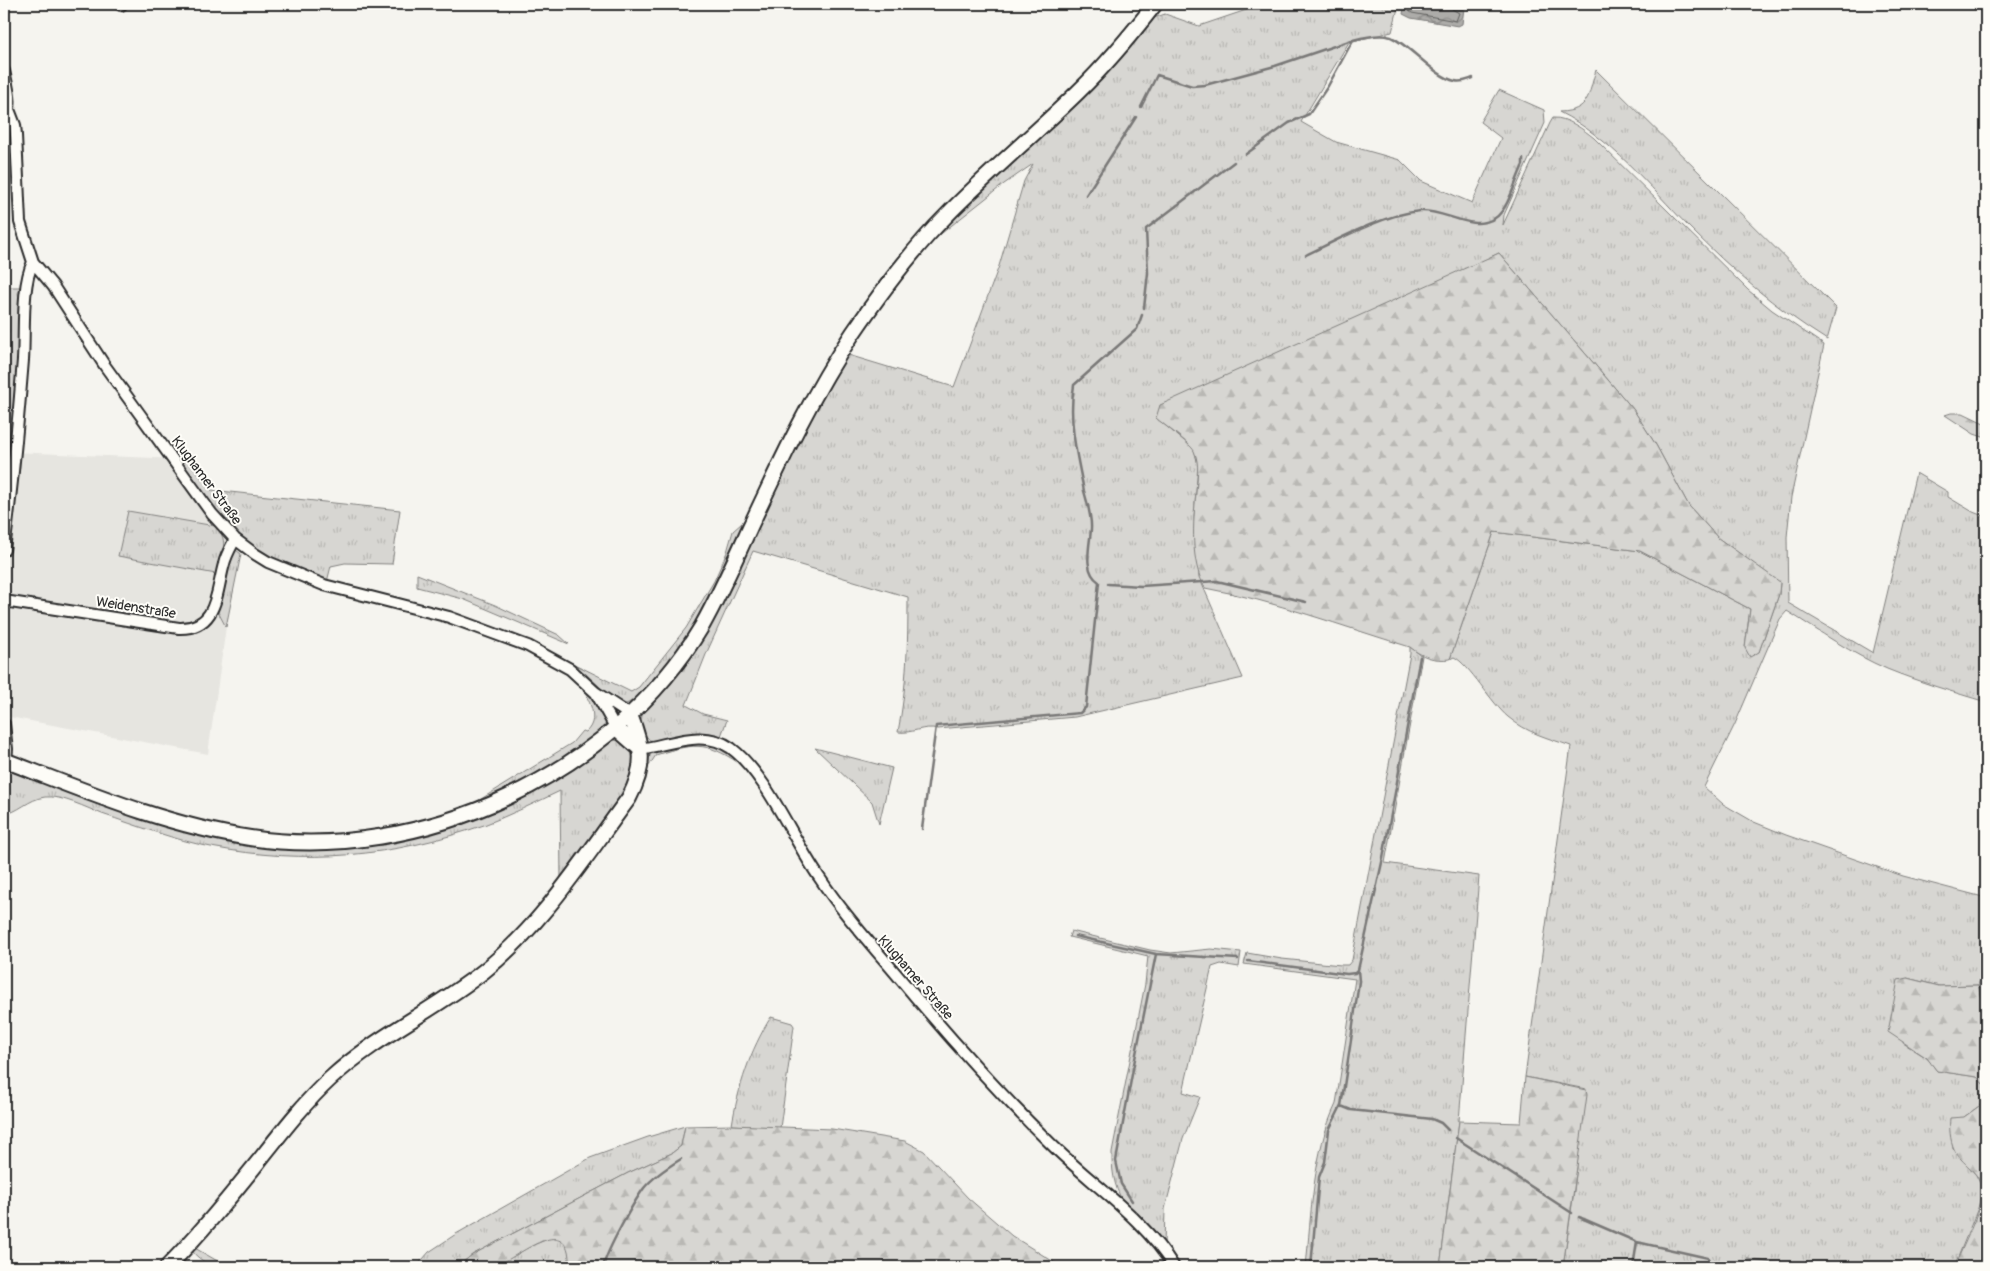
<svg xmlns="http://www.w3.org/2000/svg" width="1990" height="1271" font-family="Pangolin,sans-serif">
	<defs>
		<pattern id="grass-tufts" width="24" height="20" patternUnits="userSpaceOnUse" patternTransform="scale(1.25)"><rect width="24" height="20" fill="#d7d6d2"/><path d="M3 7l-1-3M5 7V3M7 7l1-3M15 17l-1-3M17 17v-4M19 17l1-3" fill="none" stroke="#b9b8b4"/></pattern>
		<pattern id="forest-firs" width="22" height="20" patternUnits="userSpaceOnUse" patternTransform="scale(1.25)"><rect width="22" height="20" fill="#d7d6d2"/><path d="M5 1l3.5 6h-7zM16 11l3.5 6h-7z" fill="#b9b8b4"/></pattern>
		<pattern id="wetland-marsh" width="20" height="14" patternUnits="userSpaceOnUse" patternTransform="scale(1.25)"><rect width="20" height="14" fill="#d7d6d2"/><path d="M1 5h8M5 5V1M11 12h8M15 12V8" fill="none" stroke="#b9b8b4"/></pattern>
		<pattern id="water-waves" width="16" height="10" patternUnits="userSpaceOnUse" patternTransform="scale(1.25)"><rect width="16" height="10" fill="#adaca9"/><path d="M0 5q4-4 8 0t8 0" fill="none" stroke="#8d8c8a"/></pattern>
	</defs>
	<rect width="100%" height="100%" fill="#f5f4ef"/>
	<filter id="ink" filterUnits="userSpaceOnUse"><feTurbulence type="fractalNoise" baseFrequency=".02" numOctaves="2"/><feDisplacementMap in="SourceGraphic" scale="10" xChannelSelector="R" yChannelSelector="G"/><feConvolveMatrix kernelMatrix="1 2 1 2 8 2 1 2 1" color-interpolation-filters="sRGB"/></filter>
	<g filter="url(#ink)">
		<path fill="#e6e5e0" d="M12 452 178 459 241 541 229 560 218 612 226 627 208 754 4 716V523Z"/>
		<path fill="url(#grass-tufts)" stroke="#81807e" d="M1264 4H1399L1392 32 1349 42 1301 122 1336 142 1400 160 1421 181 1472 203 1501 138 1480 122 1499 90 1544 110 1545 123 1504 215 1503 225 1550 123 1553 118C1567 117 1584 130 1594 138L1748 290 1772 310 1824 345 1791 497 1787 537 1788 603 1873 653 1916 473 1948 492V497L1973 512 1986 517V702C1953 692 1919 682 1887 669 1852 654 1819 631 1787 611L1780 619 1735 724 1704 787 1723 804 1754 822 1786 835 1903 876 1983 897C1990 921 1988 962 1978 985L1939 986 1907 978 1903 1043 1927 1058 1937 1071 1978 1077 1985 1085 1982 1104 1964 1117 1952 1138 1953 1148 1976 1175 1983 1189 1978 1208 1954 1267H1791L1787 1265 1747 1259 1744 1267H1563L1574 1191 1586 1089 1525 1077 1571 746C1548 738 1527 733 1508 717 1492 704 1469 664 1454 657L1450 659 1494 532 1640 551 1750 609 1745 648 1759 652 1779 594 1780 583 1718 538 1689 506 1656 445 1633 409 1499 253 1156 418 1194 449 1198 464 1194 518 1199 577 1243 678 1075 717 938 729C924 725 912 734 898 732 907 687 908 643 908 597L753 551 707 652 686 705 703 714 727 720 718 744 736 756 745 767C709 743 698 741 656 755L647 769 653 742C643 736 640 727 642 715L694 653 718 612 821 394 845 354 954 387 999 266 1024 181 1033 164 1004 184 928 244 1148 20 1165 14 1199 26Z
			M1596 70 1836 308 1827 340C1774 307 1733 271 1689 227 1649 186 1611 138 1559 112 1590 111 1588 95 1596 70Z
			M4 287H23L12 452 4 523Z
			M169 446H175L180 449 211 490 400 510 392 564 345 563 331 566 327 582C301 572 263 558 241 541 214 518 189 475 169 446Z
			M754 506C726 565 701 622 659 673 649 685 638 701 623 705L614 700 586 674 560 657 631 692 639 687 686 628 714 581 727 552 733 531 742 523Z
			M128 511 215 526C231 541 221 556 216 574L118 556Z
			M236 550 241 554 226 627 218 612 229 560Z
			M417 574 495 605 559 635 569 644 463 599 417 587Z
			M1410 647 1422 656 1385 863 1479 876 1459 1121 1440 1267H1306C1311 1215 1313 1152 1336 1104L1355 979 1244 964 1247 953 1282 959 1341 965H1348L1352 960 1410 654Z
			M577 681C586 689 609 712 605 725 602 737 525 782 511 789 497 796 482 801 468 807L572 743 582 731 586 732C602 717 586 695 577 681Z
			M618 740C643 744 635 777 626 792 620 802 612 811 605 821 590 841 575 860 561 880L560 791C535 803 510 815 484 825 392 857 307 865 211 847 175 840 138 826 102 814 87 808 61 795 45 797 28 799 18 813 4 814V769L10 768 106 806 153 822 212 839 277 846 460 822 494 810 526 796 560 777 609 741Z
			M815 748 892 768 879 824 872 802Z
			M1071 931 1150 950 1171 953 1211 949 1241 952 1239 967 1221 964 1212 967 1183 1092 1200 1097 1183 1139 1165 1209 1164 1246C1132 1213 1111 1202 1112 1152L1145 984 1148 956 1069 937Z
			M771 1017 792 1023 794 1026 780 1128 732 1125C738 1088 750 1050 771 1017Z
			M685 1126 681 1146 672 1153 628 1173 472 1255 457 1267H416L429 1252 456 1234 590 1158 648 1137Z
			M550 1238C569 1241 570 1249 569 1267H494L531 1246Z
			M193 1247 228 1267C212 1267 202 1263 191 1250Z"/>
		<path fill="url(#forest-firs)" stroke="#81807e" d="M1499 253 1633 409 1656 445 1689 506 1718 538 1780 582 1779 594 1759 652 1750 657 1745 648 1750 609 1640 551 1494 532 1450 659C1434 661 1422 657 1410 647 1341 626 1275 601 1205 588 1190 561 1193 523 1196 493 1197 479 1200 464 1194 451 1191 444 1164 425 1156 418L1160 405Z
			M1951 413H1963L1986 424V438L1974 434 1945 415Z
			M1907 978 1939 986 1978 985 1983 1001 1986 1006V1267H1954C1962 1249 1982 1209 1982 1190 1982 1173 1960 1163 1954 1149 1950 1140 1949 1127 1950 1118L1964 1117 1982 1104 1984 1085 1977 1077 1937 1071 1927 1058 1888 1032 1898 980Z
			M1525 1077 1586 1090 1587 1095 1563 1267H1440L1459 1121 1521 1123Z
			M732 1125 832 1129 905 1141 924 1151 968 1198 1012 1236 1062 1267H569C572 1209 520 1256 496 1266 486 1271 468 1267 457 1267L472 1255 628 1173 672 1153 681 1146 685 1126Z
			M1747 1259 1787 1265 1791 1267H1744Z"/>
		<path fill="url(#wetland-marsh)" stroke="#81807e" d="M1986 947V1006C1975 991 1980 986 1984 971 1985 964 1985 955 1986 947Z"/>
		<path fill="url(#water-waves)" stroke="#797877" d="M1405 4H1442L1464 8 1462 24 1458 26 1411 18 1403 14Z"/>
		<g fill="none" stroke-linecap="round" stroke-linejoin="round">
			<path stroke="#5f5f5d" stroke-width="1" d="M1409 4V11L1412 13 1456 21 1459 13 1452 9 1451 4"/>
			<path stroke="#797877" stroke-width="2.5" d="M1141 107 1157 75 1192 86 1205 85 1275 66 1352 40
				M1246 154 1289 123 1309 114 1328 86 1353 40C1364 37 1380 33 1391 37 1411 46 1435 77 1455 81 1461 83 1467 80 1473 78
				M4 166C7 177 6 185 6 197 6 218 8 230 4 251
				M1086 195 1136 117
				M1306 255C1339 239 1385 214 1420 211 1444 209 1473 233 1495 218 1508 210 1516 179 1523 165V159
				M1144 308 1148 273 1146 229 1234 162
				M1108 584 1141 586 1217 581 1306 602
				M922 829 936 726 1080 713 1086 707 1099 582C1082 571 1090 545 1091 529 1092 517 1087 502 1084 491 1077 456 1068 421 1074 385L1137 329 1142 315
				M1075 936 1156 954 1238 959
				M1248 961 1347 974 1355 973 1358 970 1383 858 1420 657
				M1341 1106 1351 1110 1432 1119 1441 1123 1448 1130
				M1456 1138 1572 1213
				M1132 1201 1121 1184 1116 1161 1133 1069 1156 954
				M1579 1217 1637 1242 1633 1267
				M1637 1242 1708 1258 1710 1267
				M603 1267C607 1250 633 1203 644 1188 654 1176 668 1167 681 1159
				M1311 1267 1319 1177 1325 1162 1329 1130 1341 1106 1351 1040 1359 981 1358 970"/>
			<g stroke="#2b2b2b" stroke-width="14">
				<path id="street" d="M121 5 122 4
					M4 71C8 89 14 107 4 124
					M10 112 15 125 16 135 20 222 33 262 53 286 105 366 212 514 235 539 255 554 268 562 324 585 449 617 528 646 570 669 595 692 630 715
					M4 550C12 487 18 424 23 360 25 331 21 287 33 262
					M4 601 179 628C218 629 216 592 224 564 226 555 231 547 235 539
					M597 695 615 727
					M4 724 7 749 6 761
					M640 749C670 745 703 728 731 748 767 775 793 840 819 877 842 912 870 943 897 975 946 1034 996 1090 1050 1143 1091 1184 1143 1217 1174 1267"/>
			</g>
			<g stroke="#2b2b2b" stroke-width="18">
				<path id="secondary" d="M615 727 640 749
					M4 760C85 791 164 825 250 838 421 864 614 774 702 626 720 594 735 560 750 527 781 461 812 394 853 333 881 292 911 251 946 216 988 173 1035 134 1078 92 1106 65 1131 35 1155 4
					M167 1267C200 1234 229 1198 258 1162 281 1133 303 1104 330 1079 376 1036 435 1010 484 971 543 924 585 857 629 798 646 766 643 747 630 715"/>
			</g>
			<use href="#street" stroke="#fdfcf7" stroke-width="10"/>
			<use href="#secondary" stroke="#fdfcf7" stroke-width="14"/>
		</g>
	</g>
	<g text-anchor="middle" stroke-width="4" stroke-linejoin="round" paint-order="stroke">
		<g font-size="14" fill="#2b2b2b" stroke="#fdfcf7">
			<text transform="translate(207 480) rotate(53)" y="5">Klughamer Straße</text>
			<text transform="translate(136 607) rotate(9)" y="5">Weidenstraße</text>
			<text transform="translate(916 977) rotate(49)" y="5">Klughamer Straße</text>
		</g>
	</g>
	<rect width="1990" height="1271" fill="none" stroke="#fdfcf7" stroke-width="20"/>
	<rect x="10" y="10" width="1970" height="1251" fill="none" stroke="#2b2b2b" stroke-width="2" filter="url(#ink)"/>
</svg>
